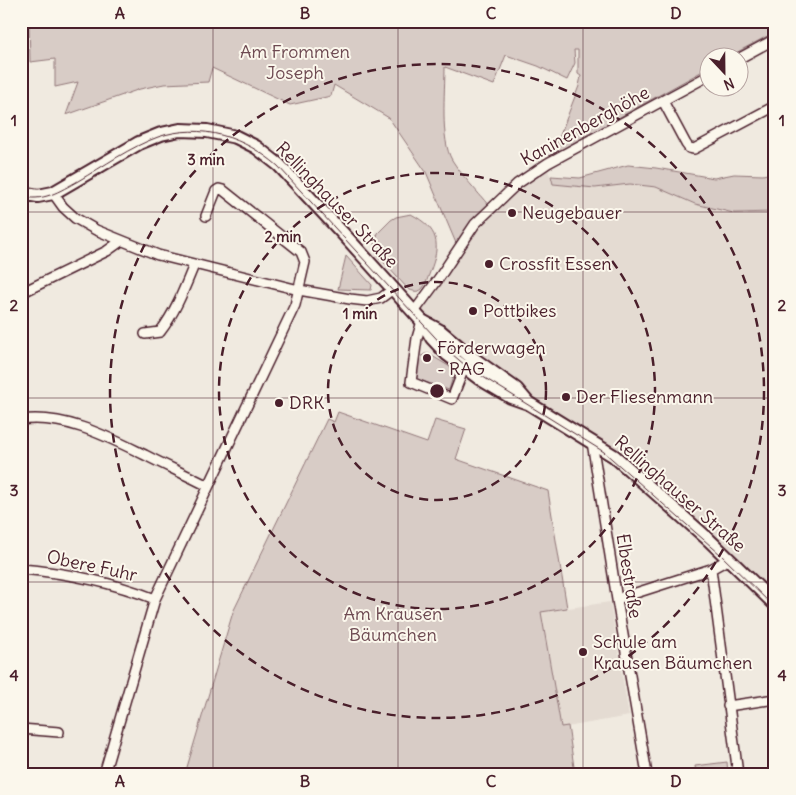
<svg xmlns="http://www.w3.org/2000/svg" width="796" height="795" font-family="Delius,sans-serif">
	<rect width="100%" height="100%" fill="#f0eae0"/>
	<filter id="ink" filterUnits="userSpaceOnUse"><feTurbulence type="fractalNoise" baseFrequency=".02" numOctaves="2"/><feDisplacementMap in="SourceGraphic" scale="10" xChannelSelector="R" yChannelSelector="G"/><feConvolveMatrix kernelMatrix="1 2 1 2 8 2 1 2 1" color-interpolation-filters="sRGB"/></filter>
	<g filter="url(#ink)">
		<path fill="#e4dbd2" d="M548 170 553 184 595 188 630 184 656 187 695 204 734 213 775 212V603L614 455 506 390 448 348 414 312 475 226 518 186Z
			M610 602 629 716 561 728 541 612Z"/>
		<path fill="#d8ccc6" stroke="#917678" d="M29 21H775V32L728 57 708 58V68L550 156 559 138 579 86 581 76 578 74V50H574L575 63 567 80 538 66 506 55 494 85 445 67C445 91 440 140 452 160 462 176 477 191 489 206L458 248 426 172 389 118 334 85 331 96 290 105 212 68 208 82 164 84 140 89 66 115 78 82 55 87V59L30 62Z
			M628 165 656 168 714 178 734 174 763 175 775 172V212L734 213 695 204 656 187 630 184 595 188 553 184 551 176 580 178Z
			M411 214C439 229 441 244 430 272 428 277 426 285 422 289 418 293 412 291 408 289L377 255 375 242 378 233 391 220 396 217Z
			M346 256 372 285 371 290 338 289Z
			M425 354H429L455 370 449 390 416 379 418 358Z
			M338 412 427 443 435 420 466 429 456 459 548 491 567 608 541 612 561 727 568 726 575 774H185L233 612 327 419 334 422Z
			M727 762 728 774H696L695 766Z"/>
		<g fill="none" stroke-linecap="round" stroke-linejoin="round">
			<g stroke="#4a1f2b" stroke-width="12">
				<path id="minor" d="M738 59 775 39
					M663 101 686 144 689 148 694 149 775 106
					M21 178V186
					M53 193 63 207 75 218 96 230 158 255 299 290 350 299 367 301 381 298 393 289
					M21 293 107 251 121 241
					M414 312 439 278 475 224 517 184 548 163 708 76
					M422 321 417 338 411 382 452 399 464 368
					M145 334 160 332C175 313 185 287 194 265
					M21 420C65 414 108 437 145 455 166 466 187 475 208 486
					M592 442 618 606 647 774
					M21 569C68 573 112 582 155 599
					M711 569 738 774
					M617 599 711 569 729 559
					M728 706 775 699
					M21 729 59 732
					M104 774 155 599 295 305 305 262 301 252 223 190 219 189 216 191 206 216"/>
			</g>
			<g stroke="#4a1f2b" stroke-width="16">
				<path id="secondary" d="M21 193 38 196 53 193 139 143 161 134 180 130 207 131 236 137 256 147 279 165 348 239 422 321 432 338 447 354 479 378 511 397 528 403 614 456 709 540 775 604
					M422 321 440 331 471 357 516 389 527 402"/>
			</g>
			<use href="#minor" stroke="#fbf7ec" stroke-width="9"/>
			<use href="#secondary" stroke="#fbf7ec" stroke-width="12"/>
			<path stroke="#4a1f2b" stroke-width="1" d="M21 196C42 203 60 191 78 181 104 166 130 147 158 137 201 122 246 138 278 166L445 348 466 366 488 380 604 452 720 554 775 608"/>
		</g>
	</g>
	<path fill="none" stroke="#4a1f2b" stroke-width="1" stroke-opacity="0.55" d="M213 21V774M398 21V774M583 21V774M21 212H775M21 398H775M21 582H775"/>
	<g fill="none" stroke="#4a1f2b" stroke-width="2.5" stroke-dasharray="9 6">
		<circle cx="437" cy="391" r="109"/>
		<circle cx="437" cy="391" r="218"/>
		<circle cx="437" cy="391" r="327"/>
	</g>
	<g fill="#4a1f2b" stroke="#fbf7ec" stroke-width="2">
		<circle cx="512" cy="213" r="5"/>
		<circle cx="489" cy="264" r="5"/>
		<circle cx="473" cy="311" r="5"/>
		<circle cx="427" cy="358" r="5"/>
		<circle cx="566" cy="397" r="5"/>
		<circle cx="279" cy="403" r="5"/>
		<circle cx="583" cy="652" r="5"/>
	</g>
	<g text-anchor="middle" stroke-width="4" stroke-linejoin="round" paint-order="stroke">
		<g font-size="18" fill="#6e4a52" stroke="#fbf7ec">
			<text x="295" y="58">Am Frommen<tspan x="295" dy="21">Joseph</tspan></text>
			<text x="393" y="620">Am Krausen<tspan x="393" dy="21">Bäumchen</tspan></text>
		</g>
		<g font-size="18" fill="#4a1f2b" stroke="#fbf7ec">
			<text transform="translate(585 126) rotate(-29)" y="6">Kaninenberghöhe</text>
			<text transform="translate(337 205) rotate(46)" y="6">Rellinghauser Straße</text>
			<text transform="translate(680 494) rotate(41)" y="6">Rellinghauser Straße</text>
			<text transform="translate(92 566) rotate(12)" y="6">Obere Fuhr</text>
			<text transform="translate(629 576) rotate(81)" y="6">Elbestraße</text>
		</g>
		<g font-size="18" fill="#4a1f2b" stroke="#fbf7ec" text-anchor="start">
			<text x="522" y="219">Neugebauer</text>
			<text x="499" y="270">Crossfit Essen</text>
			<text x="483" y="317">Pottbikes</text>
			<text x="437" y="354">Förderwagen<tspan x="437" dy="21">- RAG</tspan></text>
			<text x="576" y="403">Der Fliesenmann</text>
			<text x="289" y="409">DRK</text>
			<text x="593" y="648">Schule am<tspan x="593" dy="21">Krausen Bäumchen</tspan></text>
		</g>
	</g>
	<circle cx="437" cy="391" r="8" fill="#4a1f2b" stroke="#fbf7ec" stroke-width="2.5"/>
	<g font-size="15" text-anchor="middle" font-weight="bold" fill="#4a1f2b" stroke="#fbf7ec" stroke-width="4" stroke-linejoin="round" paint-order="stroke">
		<text x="206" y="165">3 min</text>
		<text x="283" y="242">2 min</text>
		<text x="360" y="319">1 min</text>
	</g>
	<rect width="796" height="795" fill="none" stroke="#fbf7ec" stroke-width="55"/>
	<g transform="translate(724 72) rotate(158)"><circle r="24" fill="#fbf7ec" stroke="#b4a19f"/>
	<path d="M0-4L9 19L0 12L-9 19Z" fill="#4a1f2b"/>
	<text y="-8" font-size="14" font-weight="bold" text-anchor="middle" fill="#4a1f2b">N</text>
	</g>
	<rect x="28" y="28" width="740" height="740" fill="none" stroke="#4a1f2b" stroke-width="2"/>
	<g font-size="16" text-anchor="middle" font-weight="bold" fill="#4a1f2b">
		<text x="120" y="19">A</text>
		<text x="305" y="19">B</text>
		<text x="491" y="19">C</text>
		<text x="676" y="19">D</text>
		<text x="14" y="126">1</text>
		<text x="782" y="126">1</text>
		<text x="14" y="311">2</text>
		<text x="782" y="311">2</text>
		<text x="14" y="496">3</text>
		<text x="782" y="496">3</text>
		<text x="14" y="681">4</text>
		<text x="782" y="681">4</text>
		<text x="120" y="787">A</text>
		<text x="305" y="787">B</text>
		<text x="491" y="787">C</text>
		<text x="676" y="787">D</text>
	</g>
</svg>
